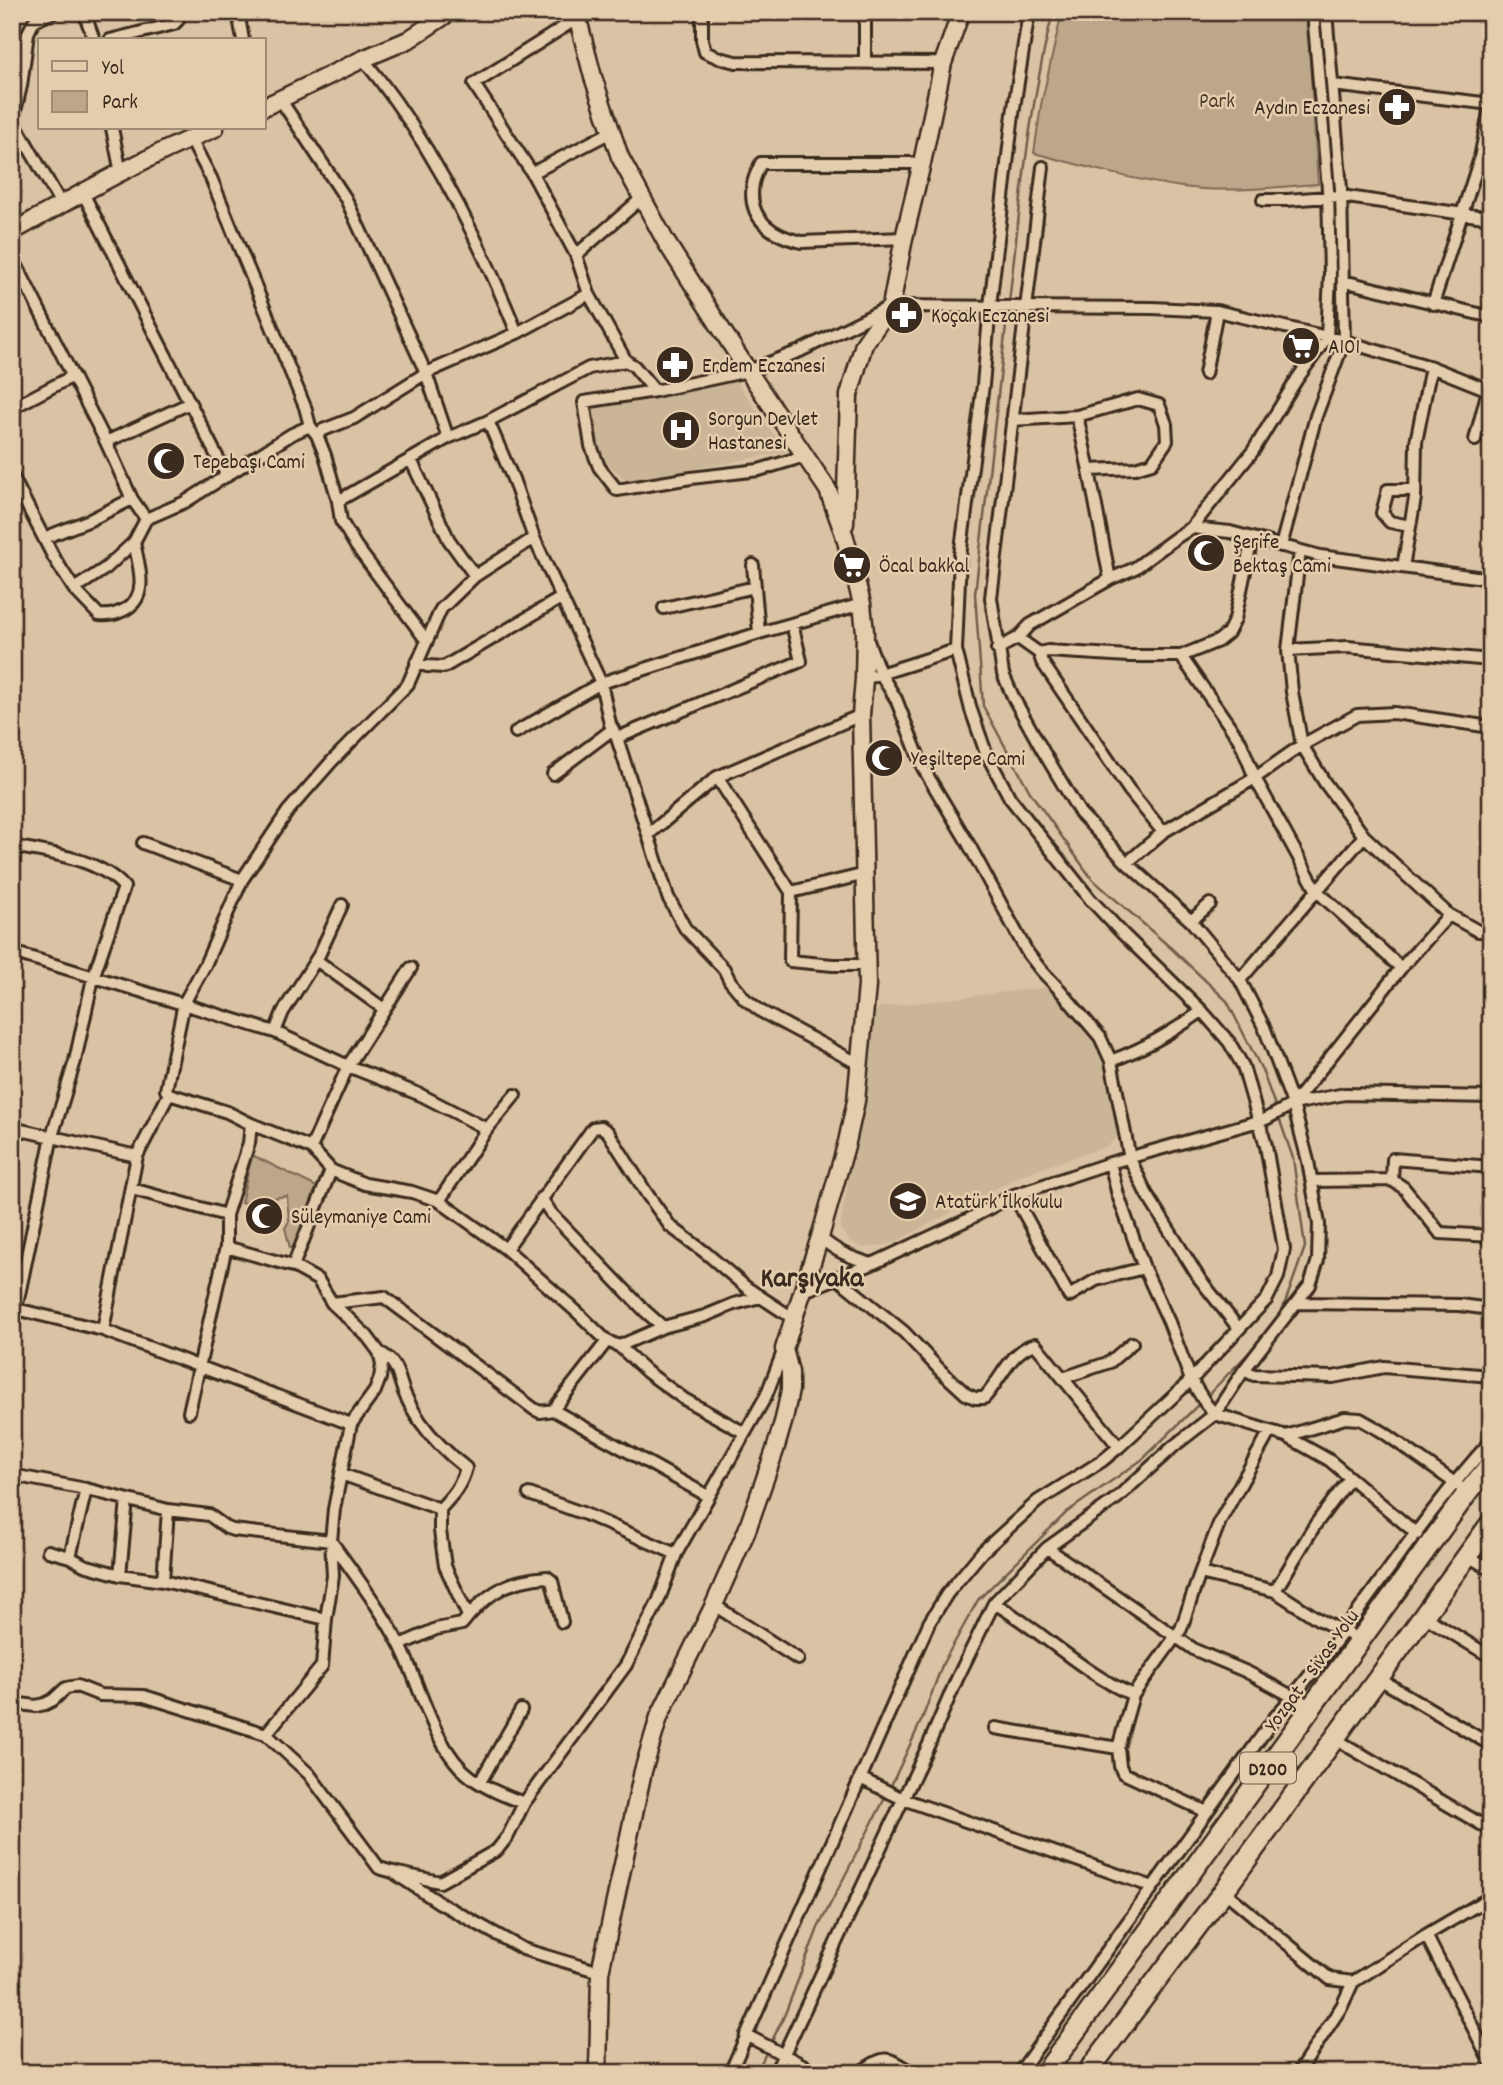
<svg xmlns="http://www.w3.org/2000/svg" width="1503" height="2085" font-family="Dekko,sans-serif">
	<rect width="100%" height="100%" fill="#dac3a4"/>
	<filter id="ink" filterUnits="userSpaceOnUse"><feTurbulence type="fractalNoise" baseFrequency=".0143" numOctaves="2"/><feDisplacementMap in="SourceGraphic" scale="14" xChannelSelector="R" yChannelSelector="G"/><feConvolveMatrix kernelMatrix="1 2 1 2 8 2 1 2 1" color-interpolation-filters="sRGB"/></filter>
	<g filter="url(#ink)">
		<path fill="#cbb597" d="M736 381 786 452 627 481 597 454 588 407 622 399 634 403Z
			M1057 986 1093 1032 1107 1062 1124 1130 1108 1146 1024 1174 891 1244 864 1248 849 1241 840 1229 861 1102 871 1015 880 1007Z"/>
		<path fill="#bca78b" stroke="#7c6854" stroke-width="2" d="M1062 12H1307L1318 184C1274 187 1227 193 1182 187 1132 180 1083 166 1034 153L1041 105Z
			M252 1155 319 1188 294 1250 290 1248 285 1228 289 1221 287 1196 241 1203Z"/>
		<g fill="none" stroke-linecap="round" stroke-linejoin="round">
			<path stroke="#705e4c" stroke-width="2.5" d="M1009 303C1020 206 1029 107 1053 12
				M1008 309 975 594 983 706 1030 792 1092 879 1172 949 1227 1001 1262 1070 1277 1111
				M1279 1118 1293 1158 1305 1247 1280 1317
				M1207 1396 1261 1340
				M889 1790 922 1719 943 1663 978 1600 1067 1512 1143 1459 1200 1403
				M771 2043 785 2014 818 1928 886 1796
				M756 2073 768 2049"/>
			<g stroke="#3b2a1e" stroke-width="16">
				<path id="street" d="M54 12 34 21 28 33 21 86 13 120 61 204
					M84 12 94 40
					M238 12 243 40
					M702 12V40L705 52 719 58 736 62 943 63
					M578 18 474 84 532 173 576 255 589 294 626 361
					M110 40 174 24 178 20V12
					M363 59C428 137 479 239 517 333
					M865 63V12
					M1333 85 1491 104
					M280 99 346 199 426 373 448 438
					M112 128 121 173
					M190 138 211 178 305 407 310 426 317 435 325 455 338 501 341 521 356 546 426 640
					M532 173 611 132
					M83 193 227 476
					M1263 200H1287L1341 196 1491 218
					M904 238 801 242C771 235 747 218 753 184 754 177 758 170 761 163H922
					M576 255 642 198
					M12 256 106 442 132 499 146 519
					M1343 281 1491 317
					M1433 304 1480 158 1491 103
					M1205 374 1217 311
					M12 408 73 376
					M1077 416C1090 470 1099 524 1110 579
					M1012 420 1077 416 1138 399 1159 405 1166 424 1167 441 1152 463 1135 468 1090 470
					M488 421 513 479 534 538 601 683 610 724 617 738 668 897 685 928 724 969 730 981 745 999 762 1012 859 1064
					M317 435 323 430 354 418 426 373 517 333 589 294
					M1475 440 1488 390
					M106 442 190 403
					M805 456 759 470 691 478 617 490 599 467 591 446 584 402 655 391 748 371 800 351 891 306 1152 308 1217 311 1344 341 1431 367 1491 391
					M411 460 449 540 475 576
					M12 476 53 556 74 589 99 615C110 616 116 614 126 609 150 595 138 564 134 542
					M338 501 448 438 488 421 589 368 626 361 634 366 655 391
					M1410 526 1390 522 1382 513 1388 490H1415
					M1191 528 1230 532 1320 556 1491 579
					M44 538 90 520 132 499
					M1281 546 1316 416 1344 341 1341 189 1326 12
					M1300 551 1288 650 1292 692 1302 745 1325 783 1364 836 1449 915 1478 931H1491
					M753 565 759 633
					M1403 567 1415 498 1416 442 1431 367
					M74 589 106 568 134 542 146 519 185 502 292 434 310 426
					M664 608 755 587
					M1018 638 1039 653
					M868 641 880 673 896 699 923 768 968 843 1027 952 1041 970 1060 990 1100 1037 1111 1061 1130 1159 1146 1193 1199 1278 1239 1329
					M997 649 1018 638 1030 625 1110 579 1135 568 1177 537 1191 528 1253 451 1297 379 1327 337 1330 275 1328 189 1313 12
					M1288 650 1347 647 1491 660
					M1181 656 1240 741 1255 778 1317 891 1401 968
					M416 663 427 666 444 667 561 598
					M864 679 956 650
					M516 732 601 683 759 633 862 604
					M617 738 801 661 792 624
					M553 774 613 729
					M717 777 791 892 790 961 833 965H866
					M1163 832 1129 790 1042 662 1039 653 1048 651 1129 656H1181L1218 641 1228 633 1235 619 1252 538
					M649 834 717 777 861 715
					M143 843 242 880
					M12 846C49 853 98 858 124 887L93 978 75 1061 52 1136 16 1309
					M1127 863 1163 832 1255 778 1302 745 1357 715 1394 713 1491 727
					M791 892 866 874
					M1191 921 1210 904
					M12 952 275 1032 348 1066 421 1095 487 1129 439 1201
					M316 960 384 1009
					M1240 980 1364 836
					M275 1032 283 1012 319 955 342 905
					M1111 1061C1147 1047 1171 1033 1202 1011
					M1293 1104 1401 968 1449 915
					M251 1124 311 1148 331 1170 340 1174 365 1184 412 1192 439 1201 506 1249 577 1312 607 1341 619 1346 663 1327 705 1316 734 1304 760 1297
					M12 1128 137 1156
					M487 1129 515 1095
					M311 1148 348 1066 411 968
					M1110 1163 1118 1195 1144 1268 1169 1322 1191 1380 1206 1404 1215 1414 1286 1436 1329 1460 1417 1534
					M1491 1167 1393 1159 1392 1180 1404 1188 1440 1233 1491 1236
					M1312 1181 1392 1180
					M132 1189 226 1215
					M1014 1195 1069 1296 1096 1280 1144 1268
					M541 1198 551 1213 645 1311 663 1327
					M820 1237C836 1252 852 1258 872 1264
					M506 1249 593 1128 601 1127 608 1132 647 1194 670 1226 706 1253 747 1288 794 1319
					M293 1266 331 1170
					M836 1277 904 1332 941 1371 966 1394 975 1398H984C1001 1380 1010 1351 1035 1344L1119 1447
					M804 1291 872 1264 969 1219 1014 1195 1110 1163 1266 1119 1293 1104 1345 1094 1491 1097
					M332 1303 384 1297 534 1409 540 1412 553 1410 607 1341
					M1298 1303 1459 1305 1491 1309
					M12 1308 103 1330 351 1424
					M103 1330 137 1156 169 1094
					M619 1346 647 1372 684 1399 745 1433
					M379 1352C398 1362 397 1374 404 1392 408 1402 414 1412 420 1421 433 1440 448 1454 466 1468 461 1486 453 1495 440 1509V1531L445 1566 468 1616
					M1244 1370 1254 1375 1333 1377 1384 1367 1491 1376
					M1063 1378 1110 1362 1132 1343
					M553 1410 708 1496
					M189 1412 226 1247
					M1286 1436 1345 1418 1360 1419 1383 1432 1459 1486
					M341 1474 440 1509
					M12 1475 86 1489 168 1510 209 1515 227 1528 233 1530 331 1541 333 1576 326 1619 322 1666 266 1734
					M529 1494 585 1514 676 1554
					M1047 1548 1195 1650 1247 1672 1312 1707
					M48 1551 70 1557 84 1565 120 1575 163 1581 326 1619
					M70 1557 86 1489
					M1470 1557 1491 1570
					M1200 1573 1275 1591 1318 1619 1361 1640
					M120 1575 127 1500
					M163 1581 168 1510
					M1275 1591 1315 1525 1350 1478
					M994 1603C1042 1631 1082 1673 1133 1695
					M714 1605 798 1659
					M1427 1618 1491 1657
					M400 1645 436 1629 462 1624C471 1612 486 1597 499 1590 511 1582 532 1578 547 1577L552 1581 562 1622
					M1381 1680 1491 1745
					M12 1703 36 1706 45 1704 53 1700 66 1688 77 1686 100 1695 144 1696 266 1734 309 1774 379 1868 393 1872 440 1903 523 1949 600 1972
					M995 1728 1118 1748
					M1337 1740 1491 1830
					M860 1778 903 1799 1153 1887
					M480 1782 521 1710
					M524 1803C505 1796 487 1789 471 1777 434 1750 420 1684 400 1645 381 1609 355 1575 331 1541L334 1509 351 1424 375 1391 380 1378 382 1365 379 1352 367 1336 332 1303 318 1280 293 1266 226 1247V1215L249 1143 251 1124 227 1112 169 1094 166 1090 184 1003 205 965 242 880 288 811 332 761 408 684 441 609 475 576 534 538
					M1207 1812 1123 1773 1120 1766 1118 1748 1133 1695 1181 1629 1200 1573 1220 1521 1270 1431
					M393 1872 440 1882 497 1850 508 1836 524 1803 626 1665 658 1602 676 1554 766 1396 784 1349
					M1225 1892 1330 1979 1353 1982 1426 1935 1491 1897
					M1426 1935 1491 2063
					M746 2035 818 2073
					M730 2073 929 1623 947 1594 982 1552 1038 1501 1102 1461 1119 1447 1191 1380 1267 1299 1278 1277 1284 1249 1266 1146 1243 1066 1229 1042 1202 1011 1123 934 1090 899 1010 798 986 753 971 710 956 650 960 556 983 385 990 306 1013 114 1029 12
					M775 2073 929 1744 957 1679 994 1603 1047 1548 1117 1498 1174 1446 1215 1414 1244 1370 1310 1285 1318 1260 1319 1224 1308 1161 1293 1104 1264 1027 1240 980 1191 921 1127 863 1080 813 1043 751 1014 699 1003 674 991 598 1043 167
					M859 2073C887 2054 886 2056 914 2073
					M1019 2073 1276 1716C1353 1628 1412 1527 1491 1441
					M1298 2073 1342 2006 1353 1982"/>
			</g>
			<g stroke="#3b2a1e" stroke-width="21">
				<path id="secondary" d="M576 12 593 77 620 157 666 242 748 371 828 490 845 537 862 604 865 632 864 679 861 715 867 986 856 1101 847 1142 820 1237 784 1349 790 1372V1390L784 1419 775 1450 747 1530 714 1605 659 1717 643 1771 600 1972 598 2073
					M264 107 363 59 408 40 450 12
					M12 232C78 195 145 157 215 128
					M845 524 849 395 864 344 891 306 904 238 922 163 943 63 961 12"/>
			</g>
			<g stroke="#3b2a1e" stroke-width="24">
				<path id="highway" d="M1045 2073 1468 1492 1491 1464
					M1087 2073 1223 1892 1491 1523"/>
			</g>
			<use href="#street" stroke="#e4cdad" stroke-width="10"/>
			<use href="#secondary" stroke="#e4cdad" stroke-width="16"/>
			<use href="#highway" stroke="#e4cdad" stroke-width="19"/>
		</g>
	</g>
	<defs>
		<g id="pharmacy-disc" transform="scale(2.0125)"><circle r="9.5" fill="#3b2a1e" stroke="#e4cdad"/><path d="M-2-6h4v4h4v4h-4v4h-4v-4h-4v-4h4Z" fill="#fff"/></g>
		<g id="supermarket-disc" transform="scale(2.0125)"><circle r="9.5" fill="#3b2a1e" stroke="#e4cdad"/><path d="M-6-5.5h2.5l.6 2H6L4.5 2H-2.5L-4.4-4H-6ZM-1.5 3.2a1.3 1.3 0 1 0 .1 0ZM3 3.2a1.3 1.3 0 1 0 .1 0Z" fill="#fff"/></g>
		<g id="hospital-disc" transform="scale(2.0125)"><circle r="9.5" fill="#3b2a1e" stroke="#e4cdad"/><path d="M-5-5h3v3.5h4V-5h3V5h-3V1.5h-4V5h-3Z" fill="#fff"/></g>
		<g id="mosque-disc" transform="scale(2.0125)"><circle r="9.5" fill="#3b2a1e" stroke="#e4cdad"/><path d="M3.5-4.9A6 6 0 1 0 3.5 4.9A5 5 0 1 1 3.5-4.9Z" fill="#fff"/></g>
		<g id="school-disc" transform="scale(2.0125)"><circle r="9.5" fill="#3b2a1e" stroke="#e4cdad"/><path d="M0-5L7-2L0 1L-7-2ZM-4 1L0 2.5L4 1V4Q0 6-4 4Z" fill="#fff"/></g>
	</defs>
	<g fill-rule="evenodd">
		<use href="#pharmacy-disc" x="1397" y="107"/>
		<use href="#pharmacy-disc" x="904" y="315"/>
		<use href="#supermarket-disc" x="1301" y="346"/>
		<use href="#pharmacy-disc" x="675" y="365"/>
		<use href="#hospital-disc" x="681" y="430"/>
		<use href="#mosque-disc" x="166" y="461"/>
		<use href="#mosque-disc" x="1206" y="553"/>
		<use href="#supermarket-disc" x="852" y="565"/>
		<use href="#mosque-disc" x="884" y="758"/>
		<use href="#school-disc" x="908" y="1201"/>
		<use href="#mosque-disc" x="264" y="1216"/>
	</g>
	<g text-anchor="middle" stroke-width="5" stroke-linejoin="round" paint-order="stroke">
		<rect fill="#e4cdad" stroke="#6e5b49" stroke-width="2" x="1240" y="1752.5" width="56" height="31" rx="5"/>
		<g font-size="19" font-weight="bold" fill="#3b2a1e">
			<text x="1268" y="1775">D200</text>
		</g>
		<g font-size="21" fill="#4e3d2e" stroke="#e4cdad">
			<text x="1217" y="107">Park</text>
		</g>
		<g font-size="21" fill="#3b2a1e" stroke="#e4cdad" text-anchor="start">
			<text x="1370" y="114" text-anchor="end">Aydın Eczanesi</text>
			<text x="931" y="322">Koçak Eczanesi</text>
			<text x="1328" y="353">A101</text>
			<text x="702" y="372">Erdem Eczanesi</text>
			<text x="708" y="425">Sorgun Devlet<tspan x="708" dy="24">Hastanesi</tspan></text>
			<text x="193" y="468">Tepebaşı Cami</text>
			<text x="1233" y="548">Şerife<tspan x="1233" dy="24">Bektaş Cami</tspan></text>
			<text x="879" y="572">Öcal bakkal</text>
			<text x="911" y="765">Yeşiltepe Cami</text>
			<text x="935" y="1208">Atatürk İlkokulu</text>
			<text x="291" y="1223">Süleymaniye Cami</text>
		</g>
		<g font-size="21" fill="#3b2a1e" stroke="#e4cdad">
			<text transform="translate(1311 1670) rotate(-54)" y="7">Yozgat - Sivas Yolu</text>
		</g>
		<g font-size="28" font-weight="bold" fill="#3b2a1e" stroke="#e4cdad">
			<text x="812" y="1286">Karşıyaka</text>
		</g>
	</g>
	<rect width="1503" height="2085" fill="none" stroke="#e4cdad" stroke-width="42"/>
	<rect x="21" y="21" width="1461" height="2043" fill="none" stroke="#3b2a1e" stroke-width="2.5" filter="url(#ink)"/>
	<rect x="38" y="38" width="228" height="91" fill="#e4cdad" stroke="#a08c74" stroke-width="2"/>
	<rect x="52" y="61" width="35" height="10" fill="#e4cdad" stroke="#a08c74" stroke-width="2"/>
	<text x="102" y="74" font-size="21" fill="#3b2a1e">Yol</text>
	<rect x="52" y="91" width="35" height="21" fill="#bca78b" stroke="#a08c74" stroke-width="2"/>
	<text x="102" y="108" font-size="21" fill="#3b2a1e">Park</text>
</svg>
